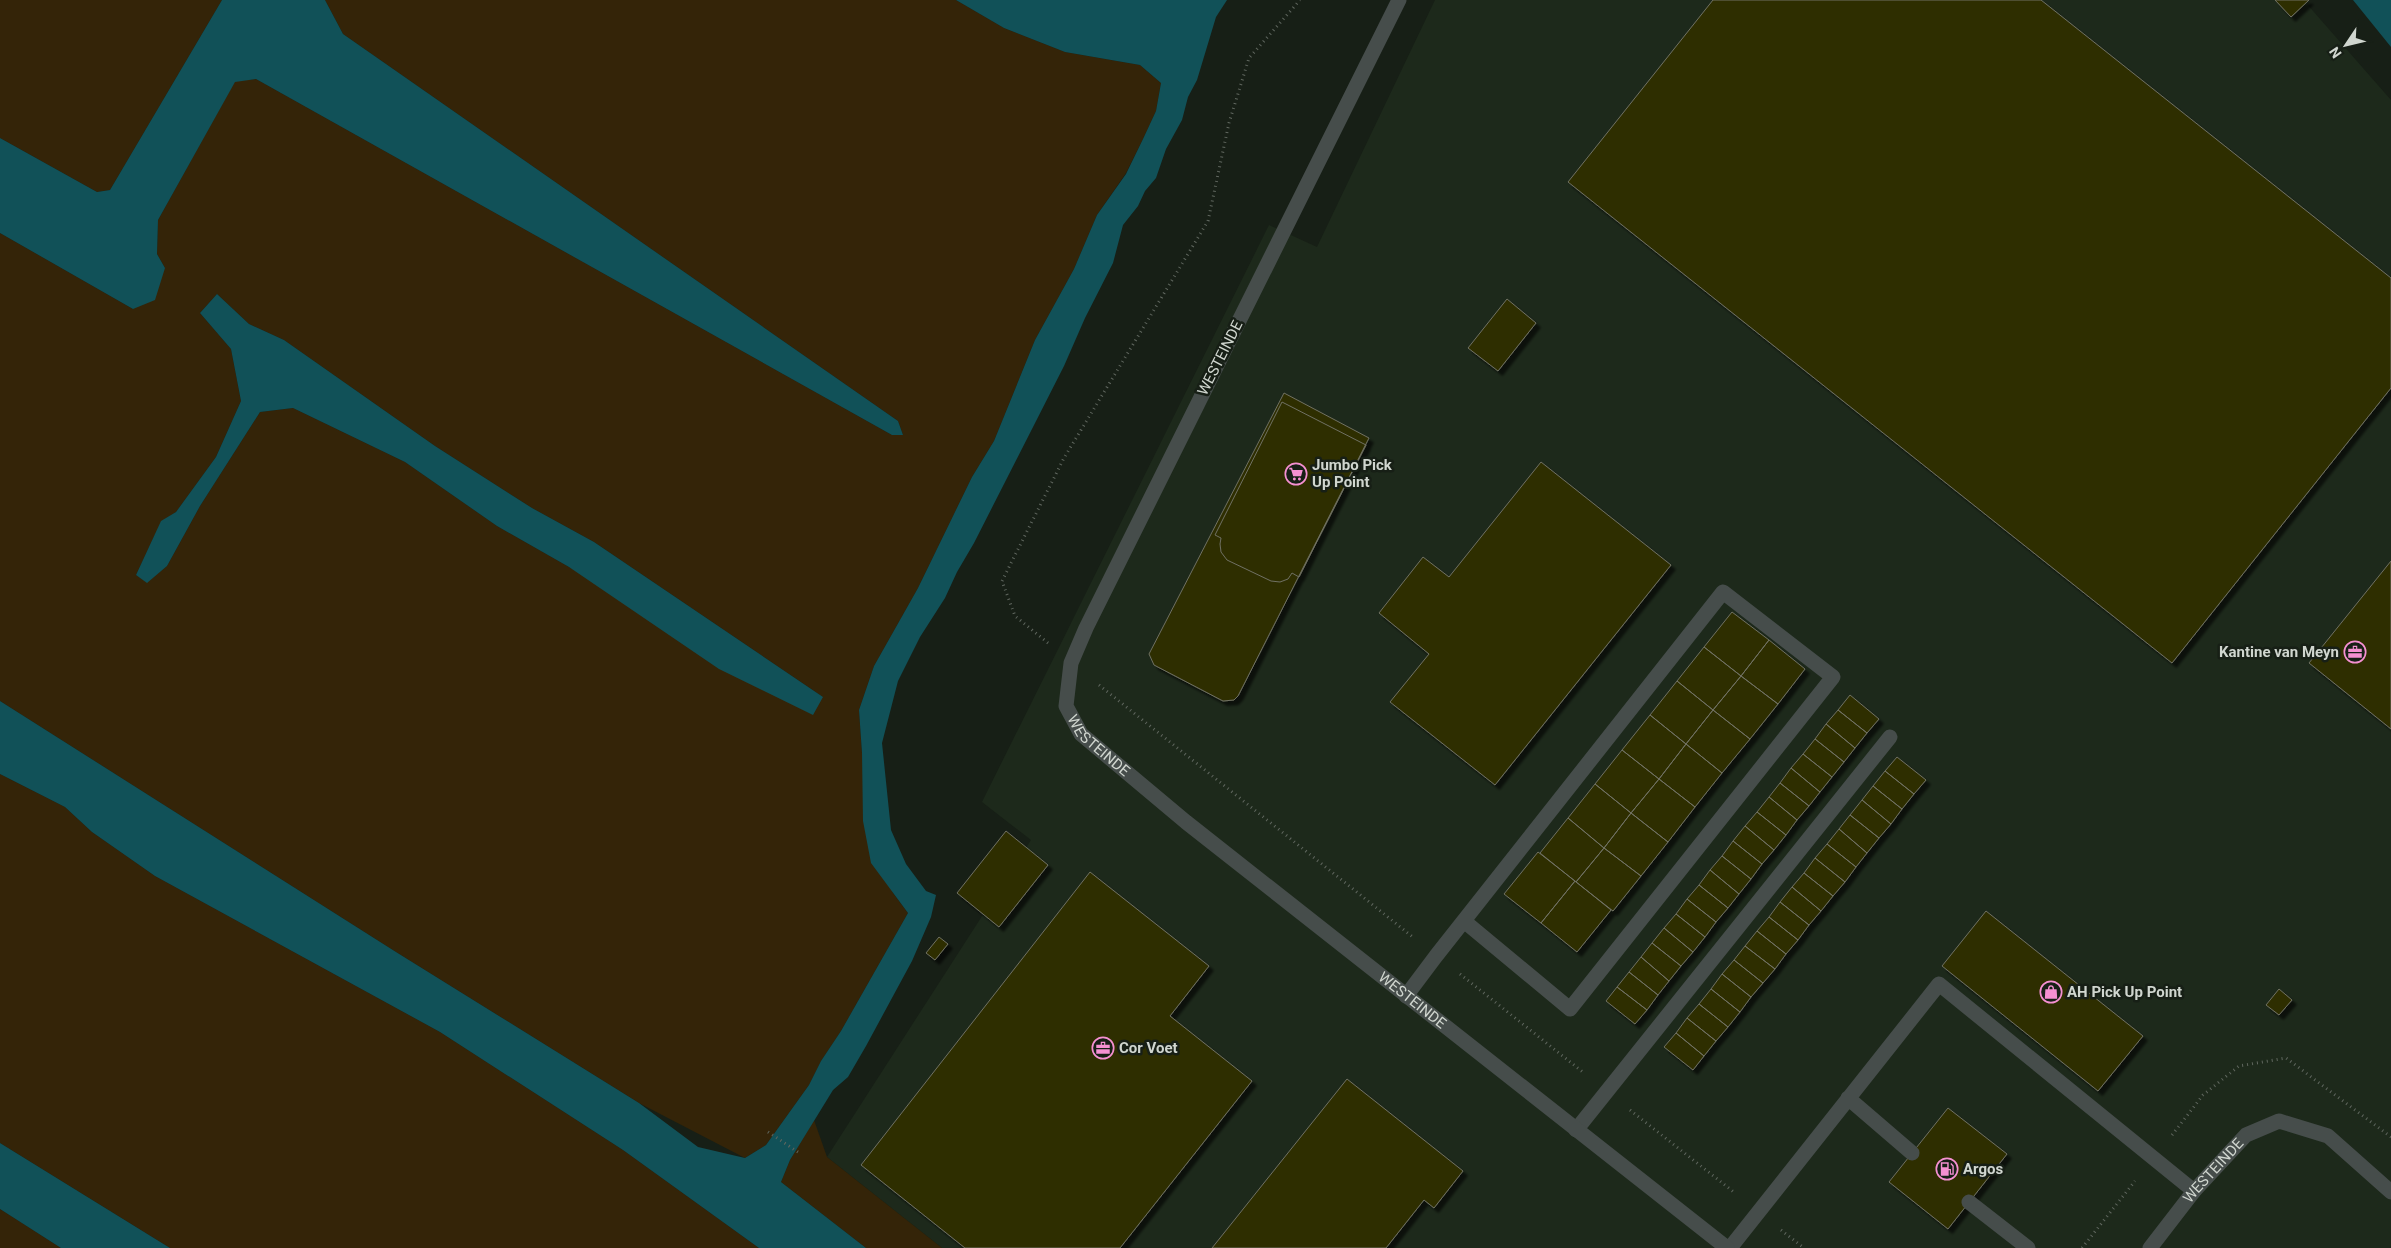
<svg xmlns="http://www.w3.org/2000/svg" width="2391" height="1248" font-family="Roboto,sans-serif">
	<defs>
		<filter id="shadow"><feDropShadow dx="4.5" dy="4.5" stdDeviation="1" flood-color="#0009"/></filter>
	</defs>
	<rect width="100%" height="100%" fill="#171f16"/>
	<path fill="#1d291b" d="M1435 0H2309L2306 3 2391 100V1248H942L827 1157 1031 840 982 802 1269 225 1317 247Z"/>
	<path fill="#342408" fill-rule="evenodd" d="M0 0H222L110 190 97 192 0 138Z
		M325 0H956L1004 28 1065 52 1140 65 1161 83 1156 111 1143 139 1126 173 1097 215 1074 269 1035 340 994 441 972 477 918 588 874 666 859 710 862 753 893 893 908 913 841 1031 821 1061 809 1085 766 1145 745 1158 639 1103 396 952 0 701V233L133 309 165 268 157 254 158 220 235 81 256 79 892 435H903L898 421 343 34ZM217 294 249 324 284 340 435 446 532 508 594 542 823 697 569 567 497 526 405 462 293 408 260 412 200 506 167 566 147 582 136 575 161 522 176 512 216 457 241 401 231 349 200 313Z
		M0 774 65 807 92 832 155 876 440 1032 623 1150 759 1248H170L0 1143Z
		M814 1120 827 1157 942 1248H866L781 1182 790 1160Z
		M0 1209 61 1248H0Z"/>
	<path fill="#115158" d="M222 0H325L343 34 898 421 903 435H892L256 79 235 82 158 220 157 254 165 268 155 300 133 309 0 233V138L97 192 110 190Z
		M956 0H1227L1216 17 1197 80 1188 97 1182 120 1166 149 1156 178 1145 191 1138 206 1123 225 1113 263 1085 318 1064 366 974 543 957 572 945 598 920 637 898 681 882 743 891 830 906 864 926 891 936 895 931 917 912 961 866 1046 848 1077 833 1090 790 1160 781 1182 866 1248H759L623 1150 440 1032 155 876 92 832 65 807 0 774V701L396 952 639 1103 698 1147 745 1158 766 1145 809 1085 821 1061 841 1031 908 913 871 863 863 821 862 753 859 710 874 666 918 588 972 477 994 441 1035 340 1074 269 1097 215 1126 174 1143 139 1156 111 1161 83 1140 65 1065 52 1004 28Z
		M2353 0H2391V47Z
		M217 294 249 324 284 340 435 446 532 508 594 542 823 697 813 715 719 669 569 567 497 526 405 462 293 408 260 412 200 506 167 566 147 583 136 575 161 521 176 512 216 457 241 401 231 349 200 313Z
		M0 1143 170 1248H61L0 1209Z"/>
	<path fill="#2e2e02" stroke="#707162" filter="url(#shadow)" d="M1713 0H2041L2391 278V388L2172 663 1568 182Z
		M2275 0H2309L2291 17Z
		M1507 299 1536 323 1498 371 1468 348Z
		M1284 393 1369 438 1238 696 1234 700 1223 701 1154 665 1149 654Z
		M1282 402 1366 445 1299 577 1292 573 1288 579 1280 582 1271 581 1227 560 1221 552 1220 544 1221 538 1215 535Z
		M1541 462 1671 565 1495 785 1390 702 1429 654 1379 613 1423 557 1449 577Z
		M2391 561V729L2309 663Z
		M1732 612 1769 640 1741 676 1704 647Z
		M1769 640 1805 669 1778 704 1741 676Z
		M1704 647 1741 676 1713 710 1677 681Z
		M1741 676 1778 704 1750 739 1713 710Z
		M1677 681 1713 710 1686 744 1650 715Z
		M1850 695 1879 719 1867 733 1838 710Z
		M1713 710 1750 739 1722 773 1686 744Z
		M1838 710 1867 733 1855 748 1826 724Z
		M1650 715 1686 744 1659 779 1622 750Z
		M1826 724 1855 748 1844 762 1815 739Z
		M1815 739 1844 762 1832 777 1803 754Z
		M1686 744 1722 773 1695 807 1659 779Z
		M1622 750 1659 779 1631 813 1595 784Z
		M1803 754 1832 777 1820 792 1791 768Z
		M1897 757 1926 780 1914 794 1885 771Z
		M1791 768 1820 792 1809 806 1780 783Z
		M1885 771 1914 794 1902 809 1873 786Z
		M1659 779 1695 807 1668 842 1631 813Z
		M1780 783 1809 806 1797 820 1769 797Z
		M1595 784 1631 813 1604 848 1568 818Z
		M1873 786 1902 809 1891 824 1862 800Z
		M1769 797 1797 820 1786 835 1757 812Z
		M1862 800 1891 824 1879 838 1850 815Z
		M1757 812 1786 835 1774 850 1745 826Z
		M1631 813 1668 842 1641 876 1604 848Z
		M1850 815 1879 838 1867 853 1839 829Z
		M1568 818 1604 848 1576 882 1540 853Z
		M1745 826 1774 850 1762 864 1733 841Z
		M1839 829 1867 853 1856 867 1827 844Z
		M1006 831 1048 865 999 927 957 893Z
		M1733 841 1762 864 1751 879 1722 856Z
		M1827 844 1856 867 1845 882 1815 858Z
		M1604 848 1641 876 1613 911 1576 882Z
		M1538 852 1575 881 1541 923 1504 894Z
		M1722 856 1751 879 1739 894 1710 870Z
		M1815 858 1845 882 1833 896 1804 873Z
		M1710 870 1739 894 1728 908 1699 885Z
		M1090 872 1209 966 1170 1016 1252 1081 1120 1248H965L861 1165Z
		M1804 873 1833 896 1821 911 1792 887Z
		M1575 881 1611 910 1577 952 1541 923Z
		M1699 885 1728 908 1716 922 1687 899Z
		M1792 887 1821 911 1809 925 1780 902Z
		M1687 899 1716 922 1705 937 1676 914Z
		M1780 902 1809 925 1798 940 1769 917Z
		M1986 911 2143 1036 2098 1091 1942 966Z
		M1676 914 1705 937 1693 952 1664 928Z
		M1769 917 1798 940 1786 954 1757 931Z
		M1664 928 1693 952 1681 966 1652 943Z
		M1757 931 1786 954 1775 969 1745 946Z
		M939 937 948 944 935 960 926 953Z
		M1652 943 1681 966 1669 981 1641 957Z
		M1745 946 1775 969 1763 983 1734 960Z
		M1641 957 1669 981 1658 995 1629 972Z
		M1734 960 1763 983 1751 997 1722 974Z
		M1629 972 1658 995 1647 1010 1617 987Z
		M1722 974 1751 997 1740 1012 1711 989Z
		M1617 987 1647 1010 1635 1024 1606 1001Z
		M1711 989 1740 1012 1728 1027 1699 1004Z
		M2279 989 2292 1000 2279 1015 2266 1005Z
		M1699 1004 1728 1027 1716 1041 1687 1018Z
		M1687 1018 1716 1041 1704 1056 1676 1033Z
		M1676 1033 1704 1056 1693 1070 1664 1047Z
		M1347 1079 1463 1171 1434 1208 1424 1200 1386 1248H1212Z
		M1948 1108 2007 1154 1948 1229 1889 1182Z"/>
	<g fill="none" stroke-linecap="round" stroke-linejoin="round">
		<path stroke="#60675f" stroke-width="3" stroke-dasharray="1 4" stroke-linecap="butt" d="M1048 643 1015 616 1002 581 1064 458 1208 221 1229 123 1249 58 1300 0
			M1099 685 1414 938
			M1460 974 1584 1073
			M1630 1110 1735 1193
			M768 1132 798 1152
			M2172 1135 2203 1095 2239 1066 2286 1058 2391 1137
			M1781 1230 1804 1248
			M2082 1248 2135 1181"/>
		<path stroke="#464d4b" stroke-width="15" d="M1406 996 1436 956 1723 592 1833 677 1570 1009 1464 921
			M1848 1098 1912 1153
			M1576 1130 1890 737
			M1969 1202 2028 1248
			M1730 1248 1939 984 2194 1191"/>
		<g stroke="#464d4b" stroke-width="15">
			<path id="s1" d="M1399 0 1086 628 1071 663 1066 706 1081 734 1186 822 1727 1248"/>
			<path id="s2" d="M2150 1248 2194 1191 2246 1135 2279 1121 2328 1136 2391 1192"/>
		</g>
	</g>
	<defs>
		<g id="supermarket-ring" transform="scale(1.125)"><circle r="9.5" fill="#171f16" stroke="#f590d1" stroke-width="1.5"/><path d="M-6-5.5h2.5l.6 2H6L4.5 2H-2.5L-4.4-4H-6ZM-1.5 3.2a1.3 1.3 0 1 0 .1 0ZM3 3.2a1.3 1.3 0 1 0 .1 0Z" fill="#f590d1"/></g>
		<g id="office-ring" transform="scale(1.125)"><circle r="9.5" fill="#171f16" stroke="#f590d1" stroke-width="1.5"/><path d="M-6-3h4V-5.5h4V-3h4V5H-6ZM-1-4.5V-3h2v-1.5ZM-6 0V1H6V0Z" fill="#f590d1"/></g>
		<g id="shop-ring" transform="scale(1.125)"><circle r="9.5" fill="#171f16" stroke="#f590d1" stroke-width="1.5"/><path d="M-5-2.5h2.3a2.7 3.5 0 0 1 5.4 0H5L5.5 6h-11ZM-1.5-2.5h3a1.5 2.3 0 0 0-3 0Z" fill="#f590d1"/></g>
		<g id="fuel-ring" transform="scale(1.125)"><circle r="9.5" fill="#171f16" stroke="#f590d1" stroke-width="1.5"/><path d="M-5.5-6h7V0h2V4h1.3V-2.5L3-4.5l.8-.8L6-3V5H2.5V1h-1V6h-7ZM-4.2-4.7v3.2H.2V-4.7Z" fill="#f590d1"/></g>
	</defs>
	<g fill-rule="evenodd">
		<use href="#supermarket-ring" x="1296" y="474"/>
		<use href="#office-ring" x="2355" y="652"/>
		<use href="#shop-ring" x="2051" y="992"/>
		<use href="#office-ring" x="1103" y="1048"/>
		<use href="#fuel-ring" x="1947" y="1169"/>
	</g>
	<g text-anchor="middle" stroke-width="5" stroke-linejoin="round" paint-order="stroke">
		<g font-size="15" fill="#d0d6cf" stroke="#171f16">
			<text transform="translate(1220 358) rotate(-63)" y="5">WESTEINDE</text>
			<text dy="5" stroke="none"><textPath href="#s1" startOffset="835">WESTEINDE</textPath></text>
			<text dy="5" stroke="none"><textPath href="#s1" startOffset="1240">WESTEINDE</textPath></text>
			<text dy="5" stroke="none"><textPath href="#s2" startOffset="100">WESTEINDE</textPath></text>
		</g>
		<g font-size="15" font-weight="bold" fill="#d0d6cf" stroke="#171f16" text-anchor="start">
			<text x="1312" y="470">Jumbo Pick<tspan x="1312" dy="17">Up Point</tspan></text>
			<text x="2339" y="657" text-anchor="end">Kantine van Meyn</text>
			<text x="2067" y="997">AH Pick Up Point</text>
			<text x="1119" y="1053">Cor Voet</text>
			<text x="1963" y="1174">Argos</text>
		</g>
	</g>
	<g transform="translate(2346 45) rotate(235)" stroke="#171f16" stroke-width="4" paint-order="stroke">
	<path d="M0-4L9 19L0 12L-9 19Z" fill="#d0d6cf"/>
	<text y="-8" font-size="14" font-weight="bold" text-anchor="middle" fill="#d0d6cf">N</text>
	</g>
</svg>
